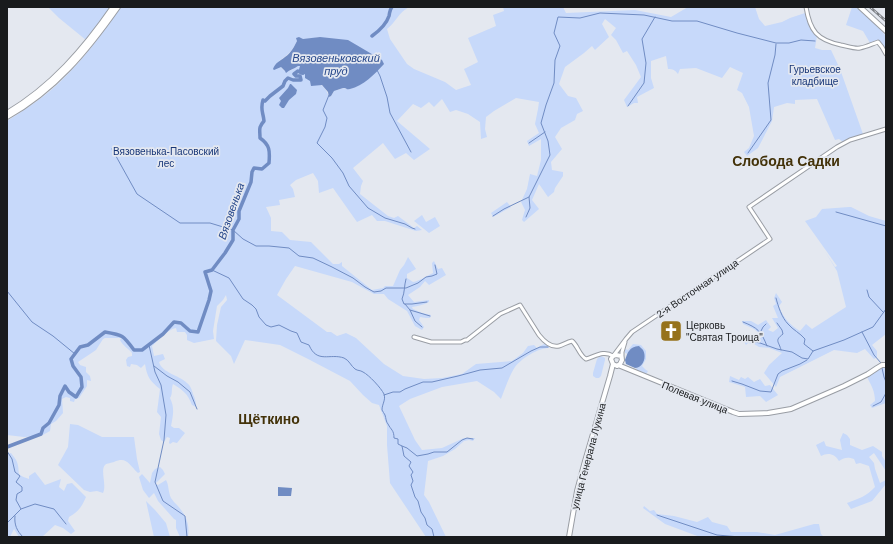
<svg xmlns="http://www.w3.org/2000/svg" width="893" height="544" font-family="Helvetica,sans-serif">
	<rect width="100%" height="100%" fill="#e4e8f0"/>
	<path fill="#c7d9fa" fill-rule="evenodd" d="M48 7H110L86 40 59 18Z
		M121 7H409C398 13 396 22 387 29L390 39 407 64 414 69 445 82 456 90 471 85 464 69 478 62 468 38 496 26 493 15 504 11 503 7H563L566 13 635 10 671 17 688 7H755L759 19 765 26 782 22 790 18 805 13 812 32 817 36 815 48 822 50H831L840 69 863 134 843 142 839 139 835 140 817 99 795 100V104L787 103 774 107 772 121 758 148 747 156 744 152 749 148 754 136 749 107 742 93 737 90 743 73 730 67 722 78 696 68 680 69 678 74C675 70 673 69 668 69L666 56 651 61V78L654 88 637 97 638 103H634L627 107 624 100 641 77 636 65 627 51 623 53 616 40 611 35 616 28 605 19 602 24 609 37 596 49 595 50 592 46 584 53 565 67 559 84 568 96 576 98 583 111 577 114 575 120 561 128 555 137 562 149 551 162 552 170 563 172V176L555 188 554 192 548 197 539 184 532 200 539 209 524 222 522 220 525 210 521 202 527 189 530 174 537 176 541 160V139L529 146 527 141 539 133 535 124 538 109 539 102 516 98 494 111 486 117 485 129 487 137 481 139 480 122 468 114 456 110 450 112 442 99 434 107 429 102 421 108 413 104 397 121 430 149 414 160 406 153 395 159 383 143 353 168 363 181 361 186 360 194 388 216 394 218 398 216 414 228 417 226 422 230 416 231 385 221H377L372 215 357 222 333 188 319 193 318 181 313 173 296 180 290 185 293 189 295 197 279 200 280 205 266 207 271 218V231L282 232 290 240 311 242 333 264H339L342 262V266L372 290 383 288 385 286H393L400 270 404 265 408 257 416 269 407 274V278L413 282C420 281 426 276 433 273L432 263 434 261 438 269 442 268 446 275 429 285 425 281 420 287 408 295 414 302 429 300V302C423 305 418 306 412 307L413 309 422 313 431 315 430 318H426L420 317 419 320 424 327 422 330 415 326 407 311 388 299 384 294H374L352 282 295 266 286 279 277 295 327 332H331L337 336 346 333 356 338 384 364 403 376 424 379 442 378 462 374 476 364 512 361 523 353 528 346 534 345 537 348 544 344H548L549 348C538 348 522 358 515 367 510 374 504 391 501 399L494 392 477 381 442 387 410 399 399 406 415 440 422 450 442 448 464 438H475L473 441 469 440 464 441 455 449 443 456 428 461 424 495 429 502 446 537H426L390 483 387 445V426L379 405 372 403 363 395 350 381 310 360 280 345 245 340 234 364 231 356 216 341 217 325 221 307 227 300 226 295 223 300 217 306 213 331 214 339 194 343 187 340V335L185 332H177L176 328C168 329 159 340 152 346L154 356 163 354 165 359 159 362C162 373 179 375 187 383 190 385 192 390 193 394 195 398 196 402 196 407L192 405C188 394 183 390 173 384 171 389 173 394 170 398 175 408 173 416 171 426L174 428H179L185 433 177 443 173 442 170 444 169 443 170 438 167 437 164 442 161 440 159 434 161 417 157 412 160 389C150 381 147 377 145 364L141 368 137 365 131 364 130 367 127 366 126 360 128 357 132 356V353C129 349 122 345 120 340L121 338H105L103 339 96 350 78 362 80 365 86 367V372L90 376 91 381 87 380V386L79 398 75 399 74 402 70 401V398L66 397 62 399 63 413 56 421 51 424 50 431 41 436 24 437 7 435V121C26 109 45 97 61 81 84 59 103 33 121 7ZM320 37 355 87 349 89 343 88 334 91 331 96 329 97C325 83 315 83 306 75 303 73 302 69 300 66H298C288 73 282 74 279 61 288 55 293 50 297 41Z
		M852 7H856L875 24 886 36V50L881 43 876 40 870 43 863 31 846 25Z
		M507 202 511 207 493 217 491 213Z
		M849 207H851L869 216 886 221V334L872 345 877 351V357L874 359 865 349 857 353 834 350 780 377 776 387 764 373 769 365 782 353 769 348 759 347 754 344 748 343 746 345 741 337 744 336 761 338V335L754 329 743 324 742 321H751L758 325 766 320 771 327 768 330 773 332 778 328 772 318H778L773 306 776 304 774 298 776 293 782 302 779 306C783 318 790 325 800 331L806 324 812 329 846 307 837 271 824 250 835 267 837 266 805 221 816 217 822 209Z
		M422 215 426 222 435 217 440 226 429 233 414 221Z
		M633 344 641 345 646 351V359L642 366 646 370 648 371 646 374 637 371 636 368 639 367 630 349 628 354 625 353V349L628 350Z
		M601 356 605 358V360L601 376 599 378H596L593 376V373L597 359 599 357Z
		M886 367 885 370 886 377V403L872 408 870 405 875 401C875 391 871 385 867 377L880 369Z
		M730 376 739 380 741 377 745 379 748 377 754 382 760 379 765 386 770 385 778 395 766 402 760 396 746 397 745 387 729 382Z
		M70 424 78 425 102 437H134L137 459 140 472 138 473C129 465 127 456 114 462 112 463 107 463 105 465 100 470 107 485 103 493L97 491 90 492 84 490 58 465 68 447Z
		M843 433 847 435 850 439V445L862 450 873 446 882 452V456L886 462V471L874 453 869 457 874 463 875 469 880 483 886 480V484L872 501 851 509 847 503C858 499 867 496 875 487L869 466 860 463 856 464 854 459C848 457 845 457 839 461 835 454 828 452 821 456L816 445 824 441 826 446 842 450 840 440Z
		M11 453C13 456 16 459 17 462 21 473 14 474 29 479V476L35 472 45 485 61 479 59 487 64 491 67 484 72 483 86 497C81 508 79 511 69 517L68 521 75 531 71 534 63 528 55 525 42 537H19L14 529 10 537H7V454Z
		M160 467 163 470 165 474 155 484 158 485 166 480C169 485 168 492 171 498 173 501 175 503 177 505 186 515 190 524 188 537H180L176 528V520L174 519 158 501 154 493 149 498 143 490 139 477 142 474 150 483 152 473 155 469Z
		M146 501 155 510 166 523 170 537H154Z
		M644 506 650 511 654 510 657 514 674 516 697 522 708 517 712 522 727 526 731 532H757L775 535 814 524H819L821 534 824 537H700L665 524 643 508Z"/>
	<path fill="#708cc3" d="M299 37 303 39 320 37 348 40 382 60 384 64C375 74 363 86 350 89 344 90 349 88 343 88 340 89 337 90 334 91L331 96 329 97 328 92 322 85 311 86 310 81 305 78V74L302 75 298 73 300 66H298C294 69 289 70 286 73L285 71 281 67 274 70 273 69C275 63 280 61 285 57 291 53 294 47 297 41L296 38Z
		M290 84H291L297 90 296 94 289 100 284 108H282L279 105 281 101 279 98 288 88Z
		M639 346C640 347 642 349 643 350 647 357 643 368 635 368 632 367 629 365 626 364L625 360C628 352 629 347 639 346Z
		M278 487 292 488 291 496H278Z"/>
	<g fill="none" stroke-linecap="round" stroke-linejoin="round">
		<path stroke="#708cc3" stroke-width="1" d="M377 70 380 76 387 97 390 113 411 152
			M329 95 323 110 327 118 325 127 317 143 332 158 343 173 349 186 368 208 385 218 405 224 412 228 415 229
			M628 106 644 83 646 63 642 39 655 17
			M529 143 545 132
			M112 149 137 194 180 223H210L233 230 243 239 256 246H269L289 248 299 256 313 258 332 267 353 278 365 287 374 292 381 291 386 288H406L418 283 426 277 432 276 437 274 435 265
			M748 153 771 120 768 83 775 55 776 44
			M836 212 886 226
			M493 216 504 209 529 197
			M526 217 530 208 529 197 550 155 548 141 541 123 546 105 554 83 555 60 560 46 554 33 558 17 580 18 600 13 644 15 672 21H697L737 33 776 43H789L801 40 815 41
			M212 270 229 278 243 299 252 305 256 309 259 317 266 325 271 327 279 325 291 331 297 333 301 342 309 345C317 364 330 353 344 358 349 360 351 366 355 369 358 371 360 370 363 372 369 375 381 388 384 394 386 400 382 404 382 410 383 412 384 413 385 415 386 418 386 422 388 424 391 430 394 430 394 438L398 439V444L402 446 404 456 411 462 409 466 413 472 411 475 413 481 411 485 415 497 418 501 421 512 425 518 427 525 432 529 434 537
			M406 279C404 286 405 292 402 299L404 304H412L427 302
			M867 290 869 297 883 312
			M7 291 32 322 53 336 75 354
			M776 298C778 306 782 318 788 324 793 330 800 333 805 339L804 344 813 351
			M405 304 410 310 415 321 422 327
			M410 310 430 316
			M743 322C758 328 761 331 767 346
			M777 323 782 330 783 334C774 341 779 341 781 350
			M761 331 763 327 766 324
			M862 332 874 355 881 363
			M749 341 760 343 777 349 792 352 802 358 808 359 813 351 844 340 873 327 886 309
			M149 345 155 372 161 385 166 415 164 440 155 482 163 501 185 516 187 537
			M154 366 167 376 178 382 190 392 197 409
			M882 368 884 377 886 382
			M732 381 742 384 760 391 771 392 778 374 782 371 800 364 807 360
			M384 395 393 392H400L405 389 423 382H432L458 376 480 370 502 368 531 351 540 347H548
			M873 406 881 402 886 393
			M402 446 407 448 417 456 428 454 434 452H447L462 440 467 438 473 439
			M7 451 12 459 15 472 20 476 16 482 22 487V491L17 494 16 500 21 509 7 523
			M21 509 35 504 54 509 66 524
			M657 515 717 535 740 537
			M15 516C14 525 17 531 23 537"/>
		<path stroke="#708cc3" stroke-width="3.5" d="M372 36C379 31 386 25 389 16 390 12 389 11 392 7
			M7 447 41 434 43 428 49 423 59 405 60 396 65 386 69 392 76 397 82 387 81 377 73 366 71 359 80 347 88 345 105 332C123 335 123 335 134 350H142L163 334 174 322 181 323 190 331 198 332 209 300 211 291 205 272 212 270 225 253 233 240V230L239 219V211L251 182 252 172 254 168 262 169 269 163C270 151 270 145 260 138 260 129 258 128 264 121 263 111 260 110 263 100L265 101 270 96 283 86 285 81 288 78 293 80H301L300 76H296L294 74 298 71 303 73"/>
		<g stroke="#999da4" stroke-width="5">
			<path id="minor" d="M806 7C810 31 817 40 841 45 847 46 854 49 860 48 866 47 872 44 878 42L882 47 886 54
				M414 337 431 342H461L465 340H467L500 314 520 305 539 335C543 340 551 348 559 346 563 345 567 342 572 341 578 346 579 355 586 359 596 356 604 350 613 356
				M614 355 626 339 632 332 770 239 749 207 837 147 850 140 886 129
				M622 358V352L625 342"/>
		</g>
		<g stroke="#999da4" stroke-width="6">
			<path id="major" d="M860 7 886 31
				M7 113C51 87 84 49 113 7
				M7 117C55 90 87 51 118 7
				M618 365 733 412 739 414 768 413 791 409 844 386 868 374 877 368 882 365H886
				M569 537 577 491 585 461 610 376 613 364 611 359 613 356 616 355 621 356 622 360 620 364 617 366 613 364"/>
		</g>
		<use href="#minor" stroke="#fff" stroke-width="3"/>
		<use href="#major" stroke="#fff" stroke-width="4"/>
		<g stroke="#7b7e83" stroke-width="2.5">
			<path id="rail" d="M870 7 886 21"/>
		</g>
		<use href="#rail" stroke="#e4e8f0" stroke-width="1" stroke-dasharray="3" stroke-linecap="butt"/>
	</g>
	<defs>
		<g id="church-square" transform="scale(1.15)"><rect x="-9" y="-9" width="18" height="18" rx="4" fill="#96721b" stroke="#e4e8f0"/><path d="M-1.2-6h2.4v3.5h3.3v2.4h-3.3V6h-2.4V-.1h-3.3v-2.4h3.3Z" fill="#fff"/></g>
	</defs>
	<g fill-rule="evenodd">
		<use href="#church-square" x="671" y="331"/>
	</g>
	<g text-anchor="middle" stroke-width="3.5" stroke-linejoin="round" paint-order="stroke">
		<g font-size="10" fill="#173677" stroke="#e4e8f0">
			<text x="815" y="73">Гурьевское<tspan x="815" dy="12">кладбище</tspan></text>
			<text x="166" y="155">Вязовенька-Пасовский<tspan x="166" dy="12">лес</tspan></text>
		</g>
		<g font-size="10" fill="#191b1d" stroke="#e4e8f0">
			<text transform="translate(697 288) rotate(-34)" y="4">2-я Восточная улица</text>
			<text transform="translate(695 397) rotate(22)" y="4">Полевая улица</text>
			<text transform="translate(588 456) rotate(-75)" y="4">улица Генерала Лукина</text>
		</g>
		<g font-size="10" fill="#191b1d" stroke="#e4e8f0" text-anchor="start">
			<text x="686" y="329">Церковь<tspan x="686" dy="12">"Святая Троица"</tspan></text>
		</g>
		<g font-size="11" font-style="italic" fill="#27488b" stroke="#e4e8f0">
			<text x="336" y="62">Вязовеньковский<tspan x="336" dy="13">пруд</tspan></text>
			<text transform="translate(231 211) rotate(-71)" y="4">Вязовенька</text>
		</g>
		<g font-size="14" font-weight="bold" fill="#433209" stroke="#e4e8f0">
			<text x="786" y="166">Слобода Садки</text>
			<text x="269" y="424">Щёткино</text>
		</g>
	</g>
	<rect width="893" height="544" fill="none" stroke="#191b1d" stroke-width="16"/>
</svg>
